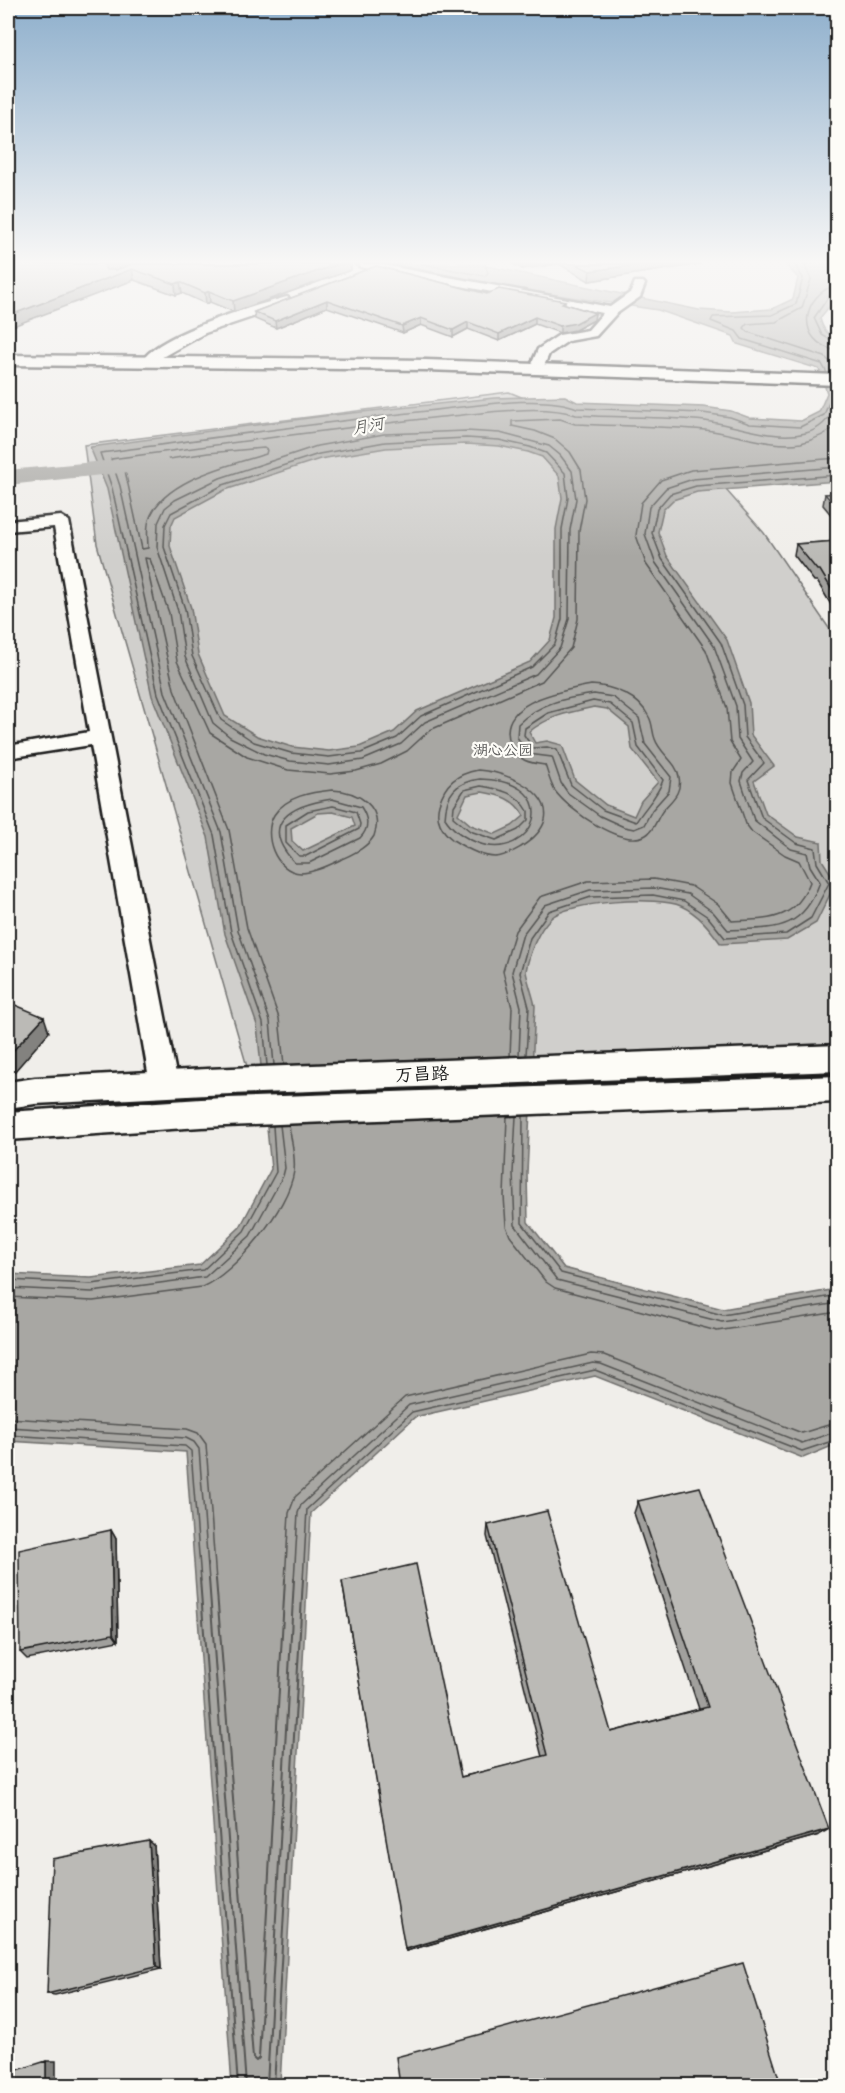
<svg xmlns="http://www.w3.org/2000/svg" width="845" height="2093" font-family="Kalam,'LXGW WenKai TC',sans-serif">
	<rect width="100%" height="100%" fill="#f0eeea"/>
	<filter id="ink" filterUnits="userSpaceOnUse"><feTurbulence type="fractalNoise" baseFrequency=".0167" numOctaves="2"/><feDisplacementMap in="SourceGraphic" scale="12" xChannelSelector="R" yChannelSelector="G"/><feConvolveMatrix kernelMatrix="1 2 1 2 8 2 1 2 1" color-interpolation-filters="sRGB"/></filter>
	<g filter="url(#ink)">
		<path fill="#d0cfcc" stroke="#767674" stroke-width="1.5" d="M509 392 711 473 764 533 837 640V1080L258 1105 97 544 84 445Z"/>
		<path fill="#a8a7a3" stroke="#706f6d" stroke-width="1.5" fill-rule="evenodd" d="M393 264H477L699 310 732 312 772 309 793 299 798 278 785 264H837V297L820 318C822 328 827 335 837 338V481L697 492 673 500 663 510 658 532 667 556 727 640 749 703 751 735 774 766 754 781 766 814 798 837 821 842 822 860 836 882 816 923 787 940 721 944C710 929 699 914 681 906 659 896 569 901 551 918 538 930 529 954 526 971 526 976 534 999 535 1006L527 1173 528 1222 564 1268 723 1309 837 1289V1444L803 1458 595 1376 415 1417 311 1513 280 2085H232L186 1452 8 1441V1274L91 1278 200 1265 240 1227 271 1169 257 1025 225 934 208 837 152 696 107 489 90 447 324 416 494 398 565 396 577 402 704 407 731 411 750 418 801 421 819 412 827 393 819 369 737 344 733 336 658 310 510 288ZM466 444 499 446 528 452 542 457 559 476 562 498 556 529V618L550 640 530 662 417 711 394 732 359 747 329 751 292 747 257 736 225 716 198 654 191 608 170 546 171 526 175 517 225 490 320 459 386 448ZM594 707 607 709 629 727 632 749 658 782 641 801 634 816 606 805 575 780 562 745 547 741 535 743 529 732C548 716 570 712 594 707ZM482 792C500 795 515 799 524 816L512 826 495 834 471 825 458 814 467 795ZM333 812 352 817 355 826 303 851 292 841 291 828 318 813Z"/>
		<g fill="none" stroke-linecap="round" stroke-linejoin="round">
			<path stroke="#545452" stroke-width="1.5" d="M422 264 485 276 488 273 485 264
				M794 264 803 278 796 304 772 315 713 317 711 321 736 331 742 339 822 364 827 373
				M804 264 811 279 802 308 776 322 747 324 744 328 748 332 825 357 831 363 835 373
				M838 285C802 292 793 343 838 351
				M838 293 829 296 814 318 822 335 838 344
				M466 431 500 433 549 446 560 455 572 471 576 499 570 530 569 619 560 648 536 674 425 722 401 744 363 760 329 765 290 761 264 754 230 737 213 723 185 657 178 611 157 547 158 523 165 508 175 500 220 478 317 446 384 434Z
				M466 438 499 440 530 447 546 453 565 473 568 498 562 529V619L555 644 532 667 421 716 397 738 361 753 329 757 291 753 254 742 221 720 192 656 185 609 164 547 165 525 171 513 223 485 319 454 385 442Z
				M264 448 267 450 266 454C230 465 162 480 149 520 146 529 148 539 148 548L142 549 124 466 208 453Z
				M591 685C613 686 639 696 649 717 653 724 652 732 655 739 660 754 677 762 679 777 682 792 673 799 664 809 657 817 655 830 646 835 622 849 569 810 555 791 550 783 548 773 545 765 530 763 517 761 511 745 493 702 562 691 591 685Z
				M594 694 613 697 639 718 645 744 671 777 669 791 652 810 644 825 634 829 624 827 600 816 568 793 561 783 552 757 528 754 517 737 518 724C539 703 566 698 594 694Z
				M593 701 610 704 633 723 638 747 663 780C658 796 645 807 636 822L603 810 571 785 557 750 547 747 533 748 524 735 525 728 548 713Z
				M478 770C522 773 579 810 521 847 514 851 504 857 495 857 482 857 464 847 453 840 441 831 435 818 439 804 445 783 457 774 478 770Z
				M480 779C569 781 533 864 478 843 465 838 453 831 445 818 446 793 456 782 480 779Z
				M481 786C500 789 518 793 528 811V820L518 830 496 840 470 831 453 817 454 806 464 790Z
				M332 790C357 791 385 806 374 836 367 848 352 854 340 860 329 865 314 873 301 873 275 872 262 835 274 815 286 796 312 792 332 790Z
				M332 799 361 807C368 818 370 828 360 838L309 863H295C257 823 291 805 332 799Z
				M333 806 356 812 360 824 359 829 306 856H299L286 843V825L308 811Z
				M526 1055 529 1007 520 973 530 938 549 911 591 897 653 895 684 901 708 917 725 938 786 934 811 918 829 883 817 863 815 848 796 843 762 818 748 780 764 763 745 737 743 705 721 643 662 559 652 533 657 509 670 494 696 486 838 475
				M510 1056 512 1008 503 971 515 931 540 897 588 881 654 879 691 886 718 904 732 921C769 919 795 921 810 882L799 861 785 855 752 832 746 824 732 783 733 772 741 760 730 742 727 708 706 650 646 564 636 535 641 503 661 480 691 470 838 458
				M519 1056 521 1007 512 972 523 934 545 905 590 890 654 888 688 894 713 912 728 930C775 928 802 932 820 882L810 866 807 853 791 849 754 820 741 781 743 773 753 762 738 739 736 706 714 646 655 562 645 534 649 507 666 488 693 479 838 467
				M267 1065 263 1023 231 932 214 835 158 694 112 488 100 453C212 438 324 422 436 410 474 406 544 394 577 408L703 413 730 417 750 424 800 427 824 415 832 395 831 386
				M274 1065 270 1021 238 930 221 832 165 692 120 486 111 459C221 444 330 429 441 417 478 414 542 403 576 415 619 418 662 416 705 421 738 425 772 441 806 433 822 429 831 417 838 403
				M284 1065 279 1018 247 928 229 830 174 689 145 558 150 559 169 613 177 661 210 733 247 757 288 770 330 774 356 771 381 764 407 751 430 730 542 681 571 648 578 619 579 531 585 499 581 470 570 452 555 439 535 431 512 426V421L560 419 575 424C618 426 662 426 705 430 733 433 773 448 801 443 813 440 828 433 838 425
				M507 1116 504 1196 506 1226 510 1236 546 1282 555 1288 717 1331 838 1312
				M516 1116 513 1173 515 1225 557 1280 722 1322 838 1303
				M523 1116 522 1223 561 1273 723 1315 838 1295
				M8 1280 91 1284 203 1270 244 1231 276 1172 273 1126
				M8 1288 92 1292 205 1277 250 1236 283 1176 285 1168 280 1125
				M8 1297 93 1301 202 1287C236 1272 289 1208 294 1171 296 1156 291 1140 289 1125
				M8 1418 187 1429 198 1433 206 1444 216 1581
				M8 1427 186 1438 194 1442 199 1449 209 1581
				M8 1435 185 1446 191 1451 201 1581
				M285 1581 289 1513 295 1497 405 1397 591 1354 604 1355 802 1433 838 1422
				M294 1581 298 1513 301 1505 409 1405 593 1363 601 1364 802 1443 838 1431
				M303 1581 307 1509 412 1412 595 1370 802 1451 838 1439"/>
			<path stroke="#545452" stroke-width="2" d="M200 1579 238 2086
				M209 1579 246 2086
				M216 1579 253 2058 256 2061 259 2058 285 1579
				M267 2086 294 1579
				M274 2086 303 1579"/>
			<path fill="#a8a7a3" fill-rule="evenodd" d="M158 456 167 458 170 463 167 468 8 485V470Z"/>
			<g stroke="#1c1c1c" stroke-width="5">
				<path id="minor" d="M356 264H378L610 307 631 292 635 282H643L645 284 640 297 616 314 596 336 568 341 549 354 544 366 539 367 532 363 538 349 559 335 588 330 603 313 361 267Z
					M287 297 293 301 291 304 205 333 157 360H147L145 357C168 331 253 306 287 297Z
					M61 516 69 521 178 1084 174 1092 164 1095 154 1092 150 1084 91 745 8 758V746L89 732 54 527 8 531V521Z"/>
			</g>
			<g stroke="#1c1c1c" stroke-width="5">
				<path id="tertiary" d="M8 355 426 360 838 375V385L426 370 8 365Z"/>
			</g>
			<g stroke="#1c1c1c" stroke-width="5">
				<path id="secondary" d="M838 1045V1071L207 1095 35 1104 8 1108V1082L35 1078 207 1069Z
					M838 1076V1102L201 1127 8 1140V1112L201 1099Z"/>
			</g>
			<use href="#minor" fill="#fdfcf7" fill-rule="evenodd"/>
			<use href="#tertiary" fill="#fdfcf7" fill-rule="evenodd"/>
			<use href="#secondary" fill="#fdfcf7" fill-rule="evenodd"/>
		</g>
		<path fill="#a1a09d" stroke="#1c1c1c" stroke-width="1.5" d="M8 264H351V270L234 312 210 302 206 304 182 293 176 295 134 280Z
			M513 264H558L522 269Z
			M559 264H700L589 281Z
			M376 266 487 294 565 301V304L595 313 594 320 575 330 560 333 535 324 499 341 468 329 453 337 421 325 403 333 327 307 276 328 255 319 254 312Z
			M837 493V522L823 505 825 494Z
			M837 541V615L817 581H814L794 555 796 544Z
			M638 1501 819 1835 406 1951 342 1581 461 1777 542 1757 487 1536 488 1525 611 1732 699 1709 634 1513Z
			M111 1530 116 1539 118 1641 27 1659 20 1652Z
			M154 1845 161 1969 55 1995 47 1994Z"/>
		<path fill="#83827f" stroke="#1c1c1c" stroke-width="1.5" d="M107 264H136L106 276 104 265Z
			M338 264H351V270L234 312 233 301Z
			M522 264H558L522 269Z
			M642 264H700L589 281 590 271Z
			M132 269 134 280 8 328V316Z
			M180 282 182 293 176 295 175 284Z
			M209 291 210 302 206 304 205 293Z
			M327 300V307L276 328 275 321Z
			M595 313 594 320 575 330 560 333V326Z
			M535 317V324L499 341V334Z
			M421 318V325L403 333 402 326Z
			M468 322V329L453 337V330Z
			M44 1017 49 1032 8 1079V1056Z
			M111 1530 116 1539 118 1641 113 1634Z
			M829 1829 819 1835 406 1951 405 1949Z
			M149 1841 154 1845 161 1969 156 1967Z
			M46 2061H56V2085H46Z"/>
		<path fill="#bbbab6" stroke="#1c1c1c" stroke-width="1.5" d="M8 264H107L104 265 106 270H116L132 264H338L233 301 209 291 205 293 180 282 175 284 132 269 8 316Z
			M576 264H642L590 271Z
			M376 266 487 294 499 289 565 301 562 303 595 313 576 323 560 326 535 317 499 334 468 322 453 330 421 318 402 326 327 300 275 321 254 312Z
			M837 493V508L825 494Z
			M837 541V598L820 570H817L796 544Z
			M8 1002 44 1017 8 1056Z
			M700 1487 829 1829 405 1949 342 1581 416 1564 461 1777 547 1755 488 1525 547 1511 611 1732 708 1707 638 1501Z
			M111 1530 113 1634 20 1652 19 1550Z
			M149 1841 156 1967 47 1994 52 1859Z
			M743 1963 781 2085H400L396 2057Z
			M46 2061V2085H8V2073Z"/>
	</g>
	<linearGradient id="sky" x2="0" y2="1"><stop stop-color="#8eafcc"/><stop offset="0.47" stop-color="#f8f7f6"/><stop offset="1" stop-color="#f8f7f6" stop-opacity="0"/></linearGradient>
	<rect width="845" height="557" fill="url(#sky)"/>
	<g text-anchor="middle" stroke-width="4.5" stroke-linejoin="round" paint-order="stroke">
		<g font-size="15" fill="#5b5b5a" stroke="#fdfcf7">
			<text x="503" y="755">湖心公园</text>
		</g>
		<g font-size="16" font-style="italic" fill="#5b5b59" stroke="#fdfcf7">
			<text transform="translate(368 425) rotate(-10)" y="6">月河</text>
		</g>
		<g font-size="18" fill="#1c1c1c" stroke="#fdfcf7">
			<text transform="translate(422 1074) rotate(-2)" y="6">万昌路</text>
		</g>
	</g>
	<rect width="845" height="2093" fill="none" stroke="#fdfcf7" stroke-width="30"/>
	<rect x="15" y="15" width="815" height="2063" fill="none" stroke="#1c1c1c" stroke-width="2" filter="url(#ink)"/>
</svg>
